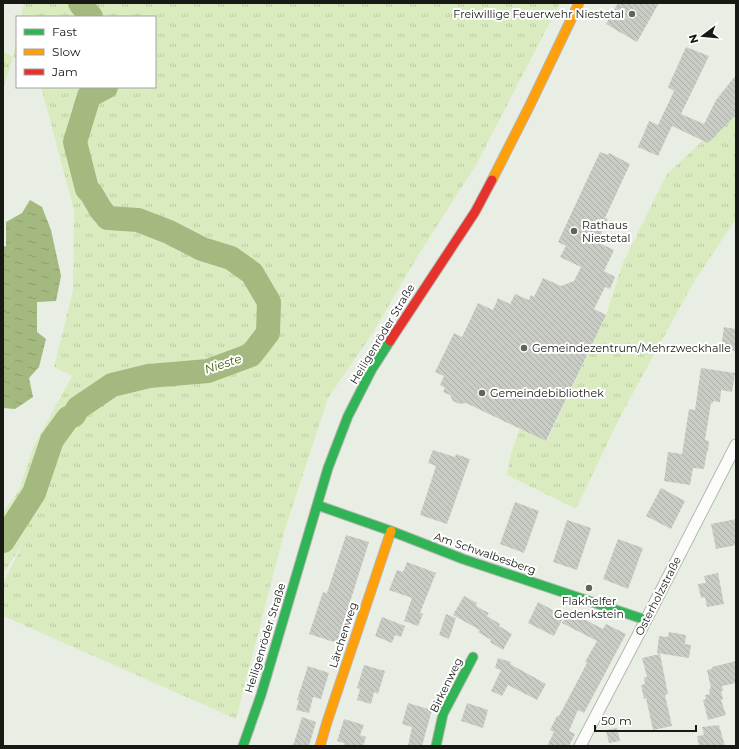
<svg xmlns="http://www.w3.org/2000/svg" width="739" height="749" font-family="Montserrat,sans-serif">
	<defs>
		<pattern id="grass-tufts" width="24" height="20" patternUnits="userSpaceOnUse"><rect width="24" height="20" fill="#daecbf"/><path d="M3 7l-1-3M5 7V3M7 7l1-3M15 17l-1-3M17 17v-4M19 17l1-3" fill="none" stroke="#bacaa3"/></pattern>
		<pattern id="water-ripples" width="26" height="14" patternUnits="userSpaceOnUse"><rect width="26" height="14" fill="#a3b980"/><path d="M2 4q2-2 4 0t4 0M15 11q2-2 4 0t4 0" fill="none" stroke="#8c9e6e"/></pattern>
		<pattern id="building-back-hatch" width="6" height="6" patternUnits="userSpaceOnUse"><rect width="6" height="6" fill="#c9ccc5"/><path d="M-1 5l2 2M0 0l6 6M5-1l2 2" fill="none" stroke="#acafa8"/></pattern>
	</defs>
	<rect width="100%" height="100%" fill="#e9eee4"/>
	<path fill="url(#grass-tufts)" d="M24 3H560L476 165 419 254 372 334 328 398 285 529 236 719 3 616V583L23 544 3 573V513L19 490 33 448 72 376 54 367 73 291 74 210 41 87H155V17H21Z
		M17 37V60L13 57 3 90V51L13 57Z
		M736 110V219L695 280 621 415 576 509 507 475 511 453 520 428 547 441 606 315 623 263 667 174Z"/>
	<path fill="url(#water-ripples)" d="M30 200 42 207 51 230 61 276 56 301 37 302V332L46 339 39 367 29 378 33 397 15 409 3 408V247L6 246V222L22 213Z"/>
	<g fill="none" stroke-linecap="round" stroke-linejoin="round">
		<path stroke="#a3b980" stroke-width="24" d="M80 3 91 17
			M3 541 34 493 52 440 68 418 74 415 78 408 112 385 149 376 208 371 251 355 268 333 269 302 252 273 231 258 202 249 169 232 138 220 108 218 101 210 91 193 87 189 75 142 89 96 106 87"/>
	</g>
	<path fill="url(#building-back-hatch)" d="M618 3H659L637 42 606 24Z
		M686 47 709 56 681 114 704 124 716 100 736 75V115L708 143 672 126 658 156 638 147 649 121 658 125 674 91 668 87Z
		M600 152 608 155 609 153 630 164 605 218 608 219 597 242 614 250 604 271 615 277 610 289 605 287 594 309 606 315 546 441 466 403 460 404 453 401 450 395 443 392 445 388 440 385 444 376 435 372 454 333 462 337 478 303 493 310 498 298 510 304 515 294 529 300 531 295 534 297 543 278 561 286 574 281 581 267 560 257 566 246 558 242Z
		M724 327 736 329V351L721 349Z
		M701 368 735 373 732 392 721 390 720 402 713 401V403H711L705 440 709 441 708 452 707 451 704 469 693 468 690 485 664 481 668 452 682 454 689 409 695 410Z
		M433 450 455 457 456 454 470 459 447 524 420 515 436 466 428 463Z
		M661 488 685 501 671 529 646 516Z
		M515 502 539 511 524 553 500 544Z
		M736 519V545L716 549 711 524Z
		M567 520 591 528 577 570 553 562Z
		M346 535 369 542 337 643 309 634 323 592 327 593Z
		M618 539 643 548 628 589 603 579Z
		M407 562 436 573 420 613 423 614 418 626 404 621 412 598 389 590 397 570 403 572Z
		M718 573 724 604 707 607 705 597 701 598 698 584 706 583 704 576Z
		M464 596 477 603 476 606 489 613 487 616 500 624 499 626 512 634 503 650 490 642 491 640 478 632 480 630 453 615Z
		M538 602 564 616 554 636 528 623Z
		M568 611 603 629 606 624 626 634 584 713 578 710 569 731 575 734 569 746H547L554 732 550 730 557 716H559L587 663 585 662 597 641 562 623Z
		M446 614 456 618 449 639 439 635Z
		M382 617 405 626 401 637 395 635 392 643 375 636Z
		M669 632 686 635 685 644 691 645 689 658 657 653 659 636 668 637Z
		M660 654 668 694 665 695 672 726 653 730 646 698 644 699 641 685 645 684 644 677H647L642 658Z
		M498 658 511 662 510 664 546 684 537 700 508 685 502 696 491 691 501 670 495 668Z
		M736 661V683L722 686 723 691H721L723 699 721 700 726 715 708 720 703 700 706 699 705 695 710 694 709 689 711 688 707 670 712 669V667Z
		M364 665 385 671 378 694 374 692 371 704 357 700 360 689 357 688Z
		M308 666 329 673 321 699 313 697 309 713 296 710 299 700H297Z
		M408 703 432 710 422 746H408L412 727 402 724Z
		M467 703 488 710 483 728 461 721Z
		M302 717 316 722 309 746H293Z
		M344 719 364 725 360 735 366 737 363 746H343L344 743 337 741Z
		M719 725 725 746H699L697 736 704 735 702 727Z
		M617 728 620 741 609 743 606 730Z"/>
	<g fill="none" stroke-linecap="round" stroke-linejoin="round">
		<g stroke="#b5b8b1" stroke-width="13">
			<path id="street" d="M580 746 646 620 736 445"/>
		</g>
		<g stroke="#b5b8b1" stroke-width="11">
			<path id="fast" d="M317 505 391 531 463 559 646 620
				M243 746 261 695 328 468 348 416 372 369 390 341
				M436 746 443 714 473 657"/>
		</g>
		<g stroke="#b5b8b1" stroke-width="11">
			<path id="slow" d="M492 180 529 107 579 3
				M320 746 327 722 391 531"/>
		</g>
		<g stroke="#b5b8b1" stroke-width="11">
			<path id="jam" d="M390 341 475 212 492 180"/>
		</g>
		<use href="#street" stroke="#fcfcfb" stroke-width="11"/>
		<use href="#fast" stroke="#30b455" stroke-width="9"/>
		<use href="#slow" stroke="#ff9f0a" stroke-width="9"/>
		<use href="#jam" stroke="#e5322d" stroke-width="9"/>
	</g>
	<g fill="#60645d" stroke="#fff" stroke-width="1.5">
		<circle cx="632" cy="14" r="4"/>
		<circle cx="574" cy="231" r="4"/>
		<circle cx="524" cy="348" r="4"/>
		<circle cx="482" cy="393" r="4"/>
		<circle cx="589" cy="588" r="4"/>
	</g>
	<g text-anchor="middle" stroke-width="4" stroke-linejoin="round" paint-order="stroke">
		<g font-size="11" fill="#171914" stroke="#fff" text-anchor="start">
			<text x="624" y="18" text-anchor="end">Freiwillige Feuerwehr Niestetal</text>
			<text x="582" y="229">Rathaus<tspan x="582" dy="13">Niestetal</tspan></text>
			<text x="532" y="352">Gemeindezentrum/Mehrzweckhalle</text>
			<text x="490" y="397">Gemeindebibliothek</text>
			<text x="589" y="605" text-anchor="middle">Flakhelfer<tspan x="589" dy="13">Gedenkstein</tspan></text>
		</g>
		<g font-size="11" fill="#171914" stroke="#fff">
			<text transform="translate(382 334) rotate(-59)" y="4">Heiligenröder Straße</text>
			<text transform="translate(485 553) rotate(19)" y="4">Am Schwalbesberg</text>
			<text transform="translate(658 596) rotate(-63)" y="4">Osterholzstraße</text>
			<text transform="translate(343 635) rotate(-72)" y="4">Lärchenweg</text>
			<text transform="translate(265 638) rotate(-73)" y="4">Heiligenröder Straße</text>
			<text transform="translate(446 685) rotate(-64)" y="4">Birkenweg</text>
		</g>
		<g font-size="12" font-style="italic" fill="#47610a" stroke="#fff">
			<text transform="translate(223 364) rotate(-18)" y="4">Nieste</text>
		</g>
	</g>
	<rect width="739" height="749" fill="none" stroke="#171914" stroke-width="8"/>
	<rect x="16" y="16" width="140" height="72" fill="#ffffff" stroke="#a2a3a1"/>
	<rect x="24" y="29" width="20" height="6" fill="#30b455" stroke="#a2a3a1"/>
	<text x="52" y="36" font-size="12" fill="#171914">Fast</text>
	<rect x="24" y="49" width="20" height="6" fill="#ff9f0a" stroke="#a2a3a1"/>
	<text x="52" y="56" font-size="12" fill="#171914">Slow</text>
	<rect x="24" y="69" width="20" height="6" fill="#e5322d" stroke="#a2a3a1"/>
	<text x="52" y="76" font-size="12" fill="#171914">Jam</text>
	<g transform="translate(703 36) rotate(254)" stroke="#ffffff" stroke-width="3" paint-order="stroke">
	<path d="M0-3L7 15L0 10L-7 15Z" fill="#171914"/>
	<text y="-6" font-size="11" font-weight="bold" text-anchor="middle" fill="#171914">N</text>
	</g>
	<path d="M595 725v6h101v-6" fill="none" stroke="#171914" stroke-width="2"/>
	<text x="601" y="725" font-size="12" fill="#171914" stroke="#ffffff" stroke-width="3" paint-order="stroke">50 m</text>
</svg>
